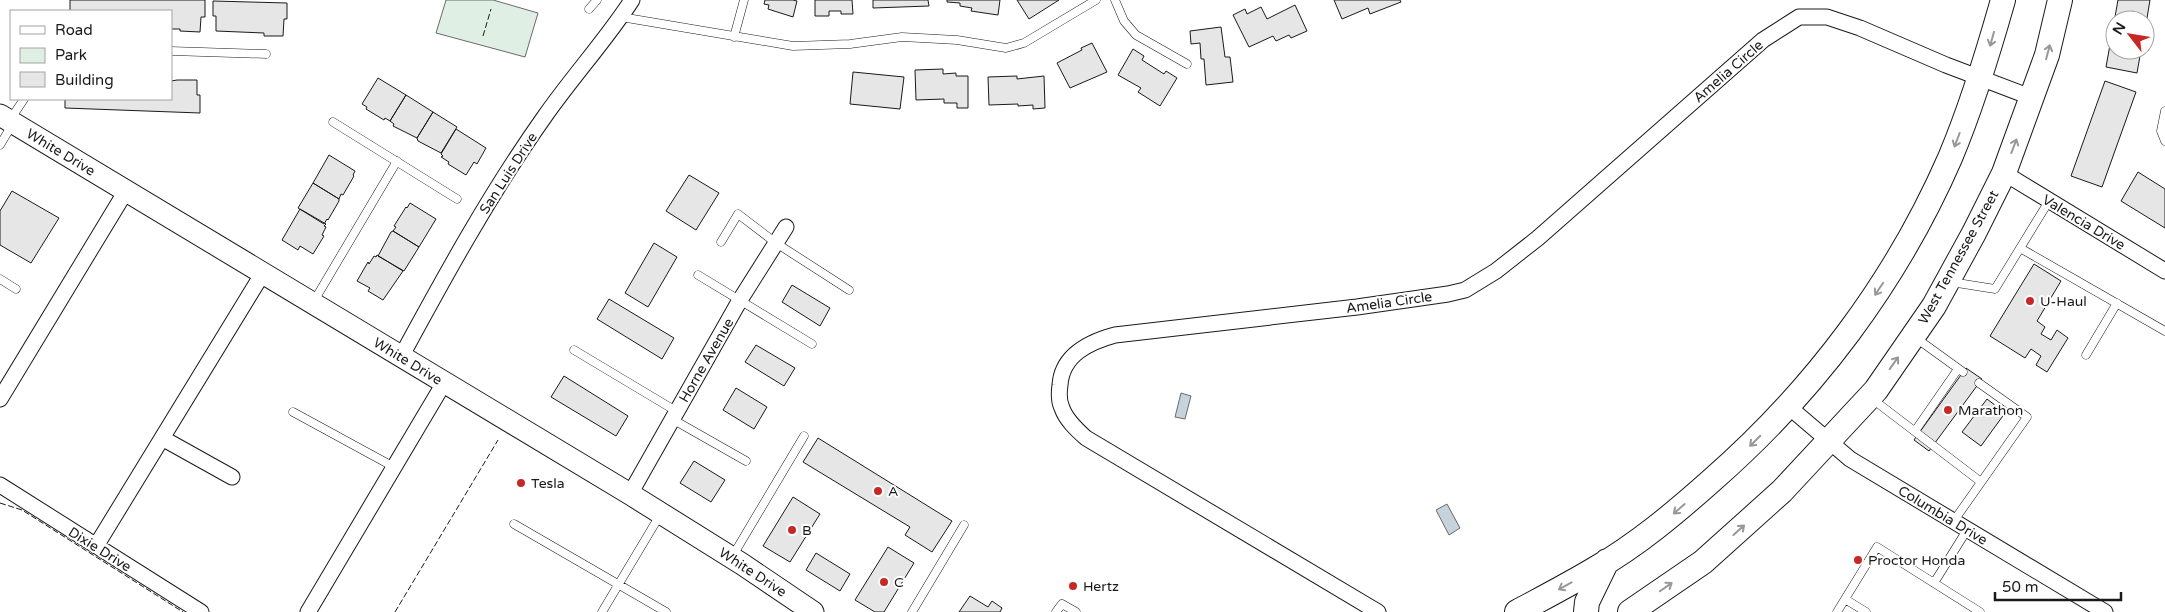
<svg xmlns="http://www.w3.org/2000/svg" width="2165" height="612" font-family="'Varela Round',sans-serif">
	<rect width="100%" height="100%" fill="#fff"/>
	<path fill="#e0efe3" stroke="#6a6a6a" d="M446 0H493L538 13 525 57 436 33Z"/>
	<path fill="#c6d2dc" stroke="#6a6a6a" d="M1181 393 1191 396 1185 419 1175 417Z
		M1447 504 1460 528 1449 535 1436 510Z"/>
	<path fill="#e6e6e6" stroke="#1a1a1a" d="M70 0H205V17H201L200 32 180 31V29H171V11H70Z
		M765 0H793L797 1 793 17 768 9 769 5 764 4Z
		M815 0H852L853 14H841V11H829V16H815Z
		M873 0H928L929 6 873 8Z
		M947 0H1000L998 15 971 11 972 8 960 6V3L947 2Z
		M1017 0H1059L1029 19Z
		M1334 0H1400L1401 2 1370 14 1368 8 1342 19Z
		M2118 0H2150L2145 30V20H2115V50H2141L2137 73 2106 67Z
		M213 1 287 3V19H284L283 36H264V33L216 31V16H213Z
		M1295 5 1307 31 1291 38 1289 35 1276 41 1273 36 1249 47 1233 15 1245 9 1247 14 1261 7 1267 19Z
		M1221 27 1225 57H1230L1233 82 1206 85 1204 59H1201L1200 43 1191 44 1190 31Z
		M1092 43 1107 72 1070 88 1057 63 1082 50 1081 48Z
		M1133 49 1144 56 1142 60 1164 74 1166 71 1177 78 1160 106 1138 92 1141 88 1118 75Z
		M943 69V74L956 73V76H968V108H957V103H944V99L916 100 915 70Z
		M853 72 904 77 900 109 850 104Z
		M1017 76V79L1044 76 1045 108 1033 109V105L1018 106V104L989 105 988 77Z
		M378 78 406 95 390 121 385 118 384 120 366 109 367 107 362 104Z
		M177 80H197V95H200V113L65 108V99H171V81Z
		M2105 81 2136 92 2102 187 2071 176Z
		M406 95 433 112 417 138 393 126 394 124 390 121Z
		M433 112 457 127 441 153 418 141 417 138Z
		M456 129 486 148 477 164 474 162 466 175 448 164 449 162 441 157 443 156 441 154Z
		M329 155 355 171 353 175 354 176 343 195 341 194 339 199 313 183Z
		M2138 172 2165 189V228L2121 201Z
		M689 175 719 193 696 230 666 211Z
		M313 183 339 199V201L328 220 327 219 324 224 298 208Z
		M12 191 59 218 31 263 0 245V211Z
		M410 203 436 219 419 247 393 231 396 227 394 226 406 207 407 208Z
		M300 209 326 224 324 226 326 227 322 235 324 236 313 254 300 246 298 250 282 240Z
		M393 231 419 247 404 271 378 256 391 232Z
		M654 243 677 257 648 307 625 293Z
		M377 255 403 271 383 300 368 291 370 288 357 281 368 262 369 264 374 256 376 257Z
		M2034 264 2061 281 2037 321 2045 327 2041 334 2051 340 2057 330 2068 338 2047 372 2036 365 2041 356 2031 349 2025 358 1990 336Z
		M792 285 830 308 820 326 782 302Z
		M609 299 674 338 662 359 597 319Z
		M756 345 795 368 784 386 745 362Z
		M1966 368 1982 379 1929 451 1914 440Z
		M564 376 628 416 616 436 551 397Z
		M736 388 767 407 754 429 723 410Z
		M1987 399 2005 413 1981 446 1962 432Z
		M818 438 952 521 932 552 905 535 910 527 803 462Z
		M694 461 725 480 711 502 680 483Z
		M793 497 820 514 790 562 763 546Z
		M888 547 914 563 884 612H875L855 600Z
		M816 553 850 574 840 591 806 570Z
		M970 596 988 607 992 601 1002 608 1000 612H959Z"/>
	<g fill="none" stroke-linecap="round" stroke-linejoin="round">
		<g stroke="#1a1a1a" stroke-width="9">
			<path id="lane" d="M1115 0 1124 21 1136 35 1187 64
				M589 9 597 0
				M621 17 793 46 850 44 902 37 957 40 1006 48 1024 43 1096 0
				M734 37 744 0
				M171 51 266 54
				M2165 111 2161 131 2165 141
				M10 120 24 99
				M333 122 457 199
				M0 145 12 125
				M721 242 738 214 776 243 849 290
				M2020 248 2165 331
				M698 275 812 344
				M0 279 16 289
				M1951 282 1995 289 2049 201
				M314 301 397 161
				M1916 338 1963 372
				M574 350 676 411
				M2086 355 2117 303
				M1871 398 1981 482
				M293 412 394 467
				M672 419 746 461
				M1915 431 1958 369
				M1953 522 2027 417 1979 383
				M514 524 666 612
				M732 557 804 436
				M1934 583 1967 530
				M1845 599 1866 612
				M602 612 660 515
				M912 612 964 525
				M1056 612 1062 604 1076 612
				M1837 612 1877 547 1980 612"/>
		</g>
		<g stroke="#1a1a1a" stroke-width="17">
			<path id="street" d="M2004 173 2165 271
				M401 357C446 274 491 192 545 116 573 76 606 40 632 0
				M0 399 126 191
				M1789 407 1850 459 2105 612
				M162 438 232 477
				M0 485 201 612
				M630 494 740 300 786 227
				M96 546 263 273
				M308 612 444 383
				M1378 612 1086 438C1077 430 1066 420 1062 408 1059 402 1059 392 1060 385 1062 355 1089 342 1115 335L1357 307 1448 294 1465 290 1496 271 1538 238 1763 40 1799 17H1827L1860 28 1946 65 2033 98"/>
		</g>
		<g stroke="#1a1a1a" stroke-width="23">
			<path id="secondary" d="M0 115 630 494 742 564 813 612"/>
		</g>
		<g stroke="#1a1a1a" stroke-width="26">
			<path id="primary" d="M1517 612C1543 598 1570 584 1595 569 1637 545 1675 513 1711 481 1813 392 1896 282 1950 158 1972 106 1988 53 2003 0
				M1586 612 1587 602 1607 561
				M1630 612 1703 562 1782 491 1876 390 1934 306 1974 233 2004 173 2047 55 2060 0"/>
		</g>
		<use href="#lane" stroke="#fff" stroke-width="8"/>
		<use href="#street" stroke="#fff" stroke-width="15"/>
		<use href="#secondary" stroke="#fff" stroke-width="21"/>
		<use href="#primary" stroke="#fff" stroke-width="24"/>
		<path stroke="#1a1a1a" stroke-width="1" stroke-dasharray="6 2.5" stroke-linecap="butt" d="M483 36 491 9
			M0 503 22 510 183 612
			M395 612 498 440"/>
	</g>
	<defs><path id="oneway-shaft" d="M-6 0H5M1.5-3L5.5 0L1.5 3" fill="none" stroke-width="1.6" stroke-linecap="round" stroke-linejoin="round" transform="scale(1.25)"/></defs>
	<g stroke="#989898">
		<use href="#oneway-shaft" transform="translate(1992 39) rotate(106)"/>
		<use href="#oneway-shaft" transform="translate(2048 52) rotate(-75)"/>
		<use href="#oneway-shaft" transform="translate(1957 140) rotate(111)"/>
		<use href="#oneway-shaft" transform="translate(2014 146) rotate(-69)"/>
		<use href="#oneway-shaft" transform="translate(1879 289) rotate(124)"/>
		<use href="#oneway-shaft" transform="translate(1894 363) rotate(-55)"/>
		<use href="#oneway-shaft" transform="translate(1755 441) rotate(135)"/>
		<use href="#oneway-shaft" transform="translate(1679 509) rotate(139)"/>
		<use href="#oneway-shaft" transform="translate(1739 530) rotate(-42)"/>
		<use href="#oneway-shaft" transform="translate(1565 586) rotate(151)"/>
		<use href="#oneway-shaft" transform="translate(1666 587) rotate(-35)"/>
	</g>
	<g fill="#c62828" stroke="#fff" stroke-width="2">
		<circle cx="2030" cy="301" r="5"/>
		<circle cx="1948" cy="410" r="5"/>
		<circle cx="521" cy="483" r="5"/>
		<circle cx="878" cy="491" r="5"/>
		<circle cx="792" cy="530" r="5"/>
		<circle cx="1858" cy="560" r="5"/>
		<circle cx="884" cy="582" r="5"/>
		<circle cx="1073" cy="586" r="5"/>
	</g>
	<g text-anchor="middle" stroke-width="4" stroke-linejoin="round" paint-order="stroke">
		<g font-size="14" fill="#1a1a1a" stroke="#fff">
			<text transform="translate(1728 71) rotate(-41)" y="5">Amelia Circle</text>
			<text transform="translate(61 152) rotate(31)" y="5">White Drive</text>
			<text transform="translate(508 173) rotate(-57)" y="5">San Luis Drive</text>
			<text transform="translate(2084 222) rotate(31)" y="5">Valencia Drive</text>
			<text transform="translate(1958 257) rotate(-61)" y="5">West Tennessee Street</text>
			<text transform="translate(1389 302) rotate(-8)" y="5">Amelia Circle</text>
			<text transform="translate(706 360) rotate(-60)" y="5">Horne Avenue</text>
			<text transform="translate(408 361) rotate(31)" y="5">White Drive</text>
			<text transform="translate(1943 515) rotate(31)" y="5">Columbia Drive</text>
			<text transform="translate(100 549) rotate(32)" y="5">Dixie Drive</text>
			<text transform="translate(753 572) rotate(33)" y="5">White Drive</text>
		</g>
		<g font-size="14" fill="#1a1a1a" stroke="#fff" text-anchor="start">
			<text x="2040" y="306">U-Haul</text>
			<text x="1958" y="415">Marathon</text>
			<text x="531" y="488">Tesla</text>
			<text x="888" y="496">A</text>
			<text x="802" y="535">B</text>
			<text x="1868" y="565">Proctor Honda</text>
			<text x="894" y="587">C</text>
			<text x="1083" y="591">Hertz</text>
		</g>
	</g>
	<rect x="10" y="10" width="162" height="90" fill="#ffffff" stroke="#a3a3a3"/>
	<rect x="20" y="26" width="25" height="8" fill="#ffffff" stroke="#a3a3a3"/>
	<text x="55" y="35" font-size="15" fill="#1a1a1a">Road</text>
	<rect x="20" y="48" width="25" height="15" fill="#e0efe3" stroke="#a3a3a3"/>
	<text x="55" y="60" font-size="15" fill="#1a1a1a">Park</text>
	<rect x="20" y="72" width="25" height="15" fill="#e6e6e6" stroke="#a3a3a3"/>
	<text x="55" y="85" font-size="15" fill="#1a1a1a">Building</text>
	<g transform="translate(2130 35) rotate(301)"><circle r="24" fill="#ffffff" stroke="#a3a3a3"/>
	<path d="M0-4L9 19L0 12L-9 19Z" fill="#c62828"/>
	<text y="-8" font-size="14" font-weight="bold" text-anchor="middle" fill="#1a1a1a">N</text>
	</g>
	<path d="M1995 592v8h126v-8" fill="none" stroke="#1a1a1a" stroke-width="2.5"/>
	<text x="2002" y="592" font-size="15" fill="#1a1a1a" stroke="#ffffff" stroke-width="4" paint-order="stroke">50 m</text>
</svg>
